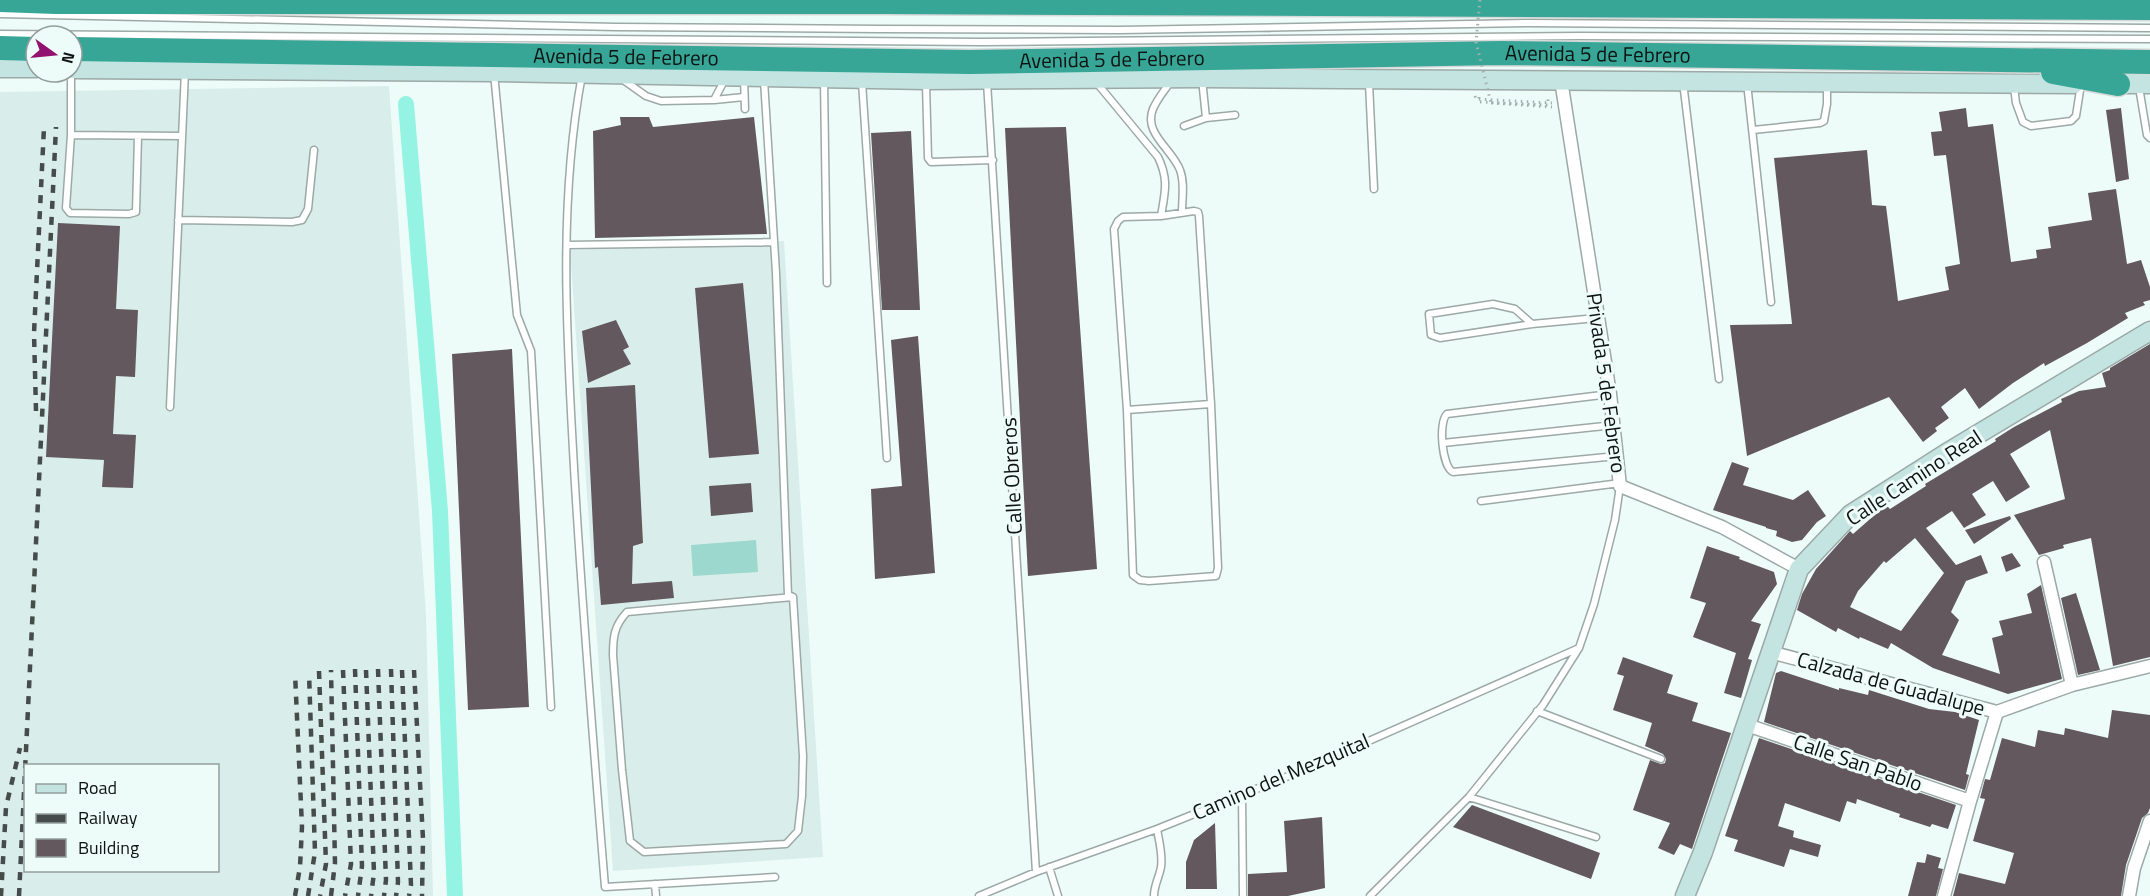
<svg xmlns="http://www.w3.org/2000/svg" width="2150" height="896" font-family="'Titillium Web',sans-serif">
	<rect width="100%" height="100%" fill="#eefcf9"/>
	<path fill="#d9eeea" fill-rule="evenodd" d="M389 86 426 614 433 896H0V92ZM26 766H218V870H26Z
		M784 241 823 857 613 871 570 250Z"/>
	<path fill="#9cd8cd" d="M756 540 758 572 693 576 691 545Z"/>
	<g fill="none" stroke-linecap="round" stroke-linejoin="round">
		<path stroke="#94f3e2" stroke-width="16" d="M406 104 440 511 455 896"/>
	</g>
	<path fill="#62585d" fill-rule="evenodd" d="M1966 108 1968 127 1993 124 2011 262 2037 258 2036 250 2051 248 2048 227 2092 220 2088 193 2116 189 2127 264 2141 260 2150 287V300L2143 302 2145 305 2125 313 2128 318 2087 343 2045 366 2044 363 2013 383 1979 409 1965 388 1941 407 1949 418 1935 428 1937 431 1923 442 1889 397 1747 456 1730 325 1792 324 1774 158 1867 150 1872 205 1886 206 1898 301 1949 290 1945 267 1960 264 1946 155 1934 156 1931 132 1942 131 1939 112Z
		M2121 108 2129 179 2116 182 2106 110Z
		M620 117H649L653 127 754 117 767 234 595 238 593 131 621 125Z
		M1066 127 1097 569 1028 576 1005 128Z
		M911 131 920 310H882L871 133Z
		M58 223 120 226 116 309 138 310 135 377 116 376 113 434 136 435 133 488 102 487 104 460 46 457Z
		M743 283 759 454 709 458 695 288Z
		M616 320 629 347 623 350 631 364 588 383 582 331Z
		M918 336 935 573 875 579 871 489 902 486 891 340Z
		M2150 344V657L2113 666 2091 538 2063 545 2064 548 2039 555 2014 515 2065 499 2050 430 2010 454 2030 487 2006 502 1993 481 1972 494 1986 515 1964 528 1952 511 1926 528 1956 565 1981 555 1988 573 1966 581 1951 612 1959 620 1942 655 2000 674 1992 638 2003 635 1999 621 2032 613 2027 594 2041 585 2062 679 2008 694 1933 668 1891 643 1888 649 1860 637 1859 639 1838 628 1836 632 1797 610 1802 594 1816 569 1850 531 1853 534 1886 505 1890 509 1926 486 1925 484 1996 441 1995 439 2014 427 2062 402 2061 399 2079 391 2106 387 2102 373 2110 370V368ZM1915 538 1944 573 1901 631 1850 607 1858 591 1884 561 1886 563Z
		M512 349 529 707 468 710 452 354Z
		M635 385 643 543 633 546 632 584 672 581 674 598 601 605 598 567 595 568 586 388Z
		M1732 462 1749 468 1743 485 1793 500 1808 490 1826 516 1817 522 1802 540 1792 542 1776 536 1777 531 1766 528V527L1713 510Z
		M751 483 753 512 711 516 709 486Z
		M2010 516 2011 519 1974 544 1965 530Z
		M1707 546 1740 557 1739 559 1774 572 1777 584 1751 621 1761 624 1748 659 1752 660 1741 698 1724 693 1736 653 1693 637 1706 603 1690 598Z
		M2012 553 2021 566 2006 572 2001 557Z
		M2076 593 2100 670 2078 675 2061 598Z
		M1623 657 1673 675 1667 693 1698 703 1692 721 1731 733 1692 849 1680 844 1674 855 1658 848 1670 823 1633 810 1650 760 1661 764 1665 763 1666 759 1663 754 1645 746 1652 723 1613 710 1624 676 1617 674Z
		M1781 671 1839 690V688L1868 695 1869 690 1929 709 1955 712 1979 720 1966 774 1969 775 1965 790 1764 722 1776 673Z
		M2112 710 2150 715V808L2148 813 2142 818 2126 865 2121 896H1953L1959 873 2005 884 2014 853 1973 841 1985 799 1980 798 1985 779 1990 780 2002 738 2035 747 2038 730 2064 735 2065 728 2108 738Z
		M1759 738 1956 805 1948 829 1932 824 1930 827 1899 817 1900 814 1857 799 1856 804 1847 801 1840 822 1785 803 1778 826 1794 831 1793 837 1821 845 1818 857 1790 849 1784 867 1734 851 1738 840 1725 836Z
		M1472 805 1600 853 1591 879 1453 827Z
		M1322 817 1325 888 1288 896H1248V874L1287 872 1284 821Z
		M1215 823 1217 889H1186V862L1194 840Z
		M1927 854 1941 858 1938 868 1943 869 1936 896H1908L1917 862 1925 863Z"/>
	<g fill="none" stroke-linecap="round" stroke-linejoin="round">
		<g stroke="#9ca9a6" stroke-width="9">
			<path id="lane" d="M0 14 617 27 881 29 1120 30 1530 23 2150 28
				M0 34 982 42 1580 36 2150 39
				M71 72V135L66 208 70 213 129 214 136 212 138 136
				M494 73 517 315 531 351 551 707
				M582 75C559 198 566 325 573 450 581 596 593 741 605 887L775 877
				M744 77 745 109
				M622 79 646 96 661 101 714 100 725 79
				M1202 79 1206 118
				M764 80 776 273 788 595 793 597
				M824 81 827 283
				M1171 81C1165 90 1157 99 1153 109 1143 133 1172 149 1180 170 1185 183 1182 199 1182 212
				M862 82 887 458
				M987 82 1036 872
				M1096 82 1158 157C1169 180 1165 192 1161 216
				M1683 82 1719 379
				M1369 83 1374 189
				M1747 83 1771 302
				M926 84 928 158 931 162 993 160
				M2014 87 2016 103 2023 122 2031 126 2071 121 2076 116 2081 84
				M2139 87 2147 135 2150 138
				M714 100 744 97
				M1184 126 1206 118 1235 115
				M1753 130 1820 123 1824 121 1827 104V83
				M71 135 182 136
				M1194 211 1198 212 1199 216 1211 404 1218 568 1216 576 1149 581 1140 580 1133 575 1127 410 1114 229 1118 221 1123 217 1161 216Z
				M178 220 292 222 302 220 308 209 314 150
				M567 245 774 242
				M1532 324 1515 309 1493 304 1429 314 1431 335 1440 338 1532 324 1597 318
				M1610 394 1447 414C1438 422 1442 467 1453 472L1617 456
				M170 407 185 71
				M1127 410 1211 404
				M1443 443 1614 425
				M1481 501 1620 483
				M793 597 803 756 802 796 798 831 786 844 644 852 630 841 622 770 613 655C613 637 614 626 627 612Z
				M1537 711 1661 759
				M1242 794 1243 896
				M1469 797 1596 837
				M1049 867 1058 896
				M655 884 656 896
				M979 896 1036 872 1157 829 1301 771 1579 648
				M1154 896C1154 885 1159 878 1161 867 1163 855 1159 841 1157 829
				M1370 896 1469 797 1543 705 1579 648 1594 604 1615 520 1620 486"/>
		</g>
		<g stroke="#9ca9a6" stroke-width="15">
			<path id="street" d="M1561 80 1610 394 1620 486 1722 527 1799 569
				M2044 562 2072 685
				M1770 652 1997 712 2072 685 2150 666
				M1747 725 1970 801
				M1944 896 1970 801 1997 712
				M2129 896 2134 868 2150 821"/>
		</g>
		<g stroke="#9ca9a6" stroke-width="21">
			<path id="secondary" d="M0 68H36
				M72 69 494 72 926 80 1202 78 2074 84
				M2105 84H2150
				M1685 896 1703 852 1799 569 1851 514 1945 454 2150 331"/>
		</g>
		<g stroke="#d8d9d9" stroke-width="27">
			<g id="highway">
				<path d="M0 0 56 2H884L2150 8"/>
				<path d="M0 48 36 49"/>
				<path id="s1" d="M72 49 970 62 1501 53 2150 62"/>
				<path d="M2053 72 2118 84"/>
			</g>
		</g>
		<path stroke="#a6b1ae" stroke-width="3" stroke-dasharray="1.5 4.5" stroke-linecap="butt" d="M1475 96 1476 99 1552 103
			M1479 97V102L1548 105V95
			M1491 103 1552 107"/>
		<use href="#lane" stroke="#fff" stroke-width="6"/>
		<use href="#street" stroke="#fff" stroke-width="12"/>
		<use href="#secondary" stroke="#c3e4e0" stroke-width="18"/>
		<use href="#highway" stroke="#37a697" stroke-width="24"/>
		<path stroke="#464c4b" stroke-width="4.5" stroke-dasharray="8 8" stroke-linecap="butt" d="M36 411 34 333 44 127
			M355 669 362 866 358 896
			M378 669 386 880 384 896
			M391 669 398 882 396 896
			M343 670 351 864 345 896
			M366 670 374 873 371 896
			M402 670 411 885 409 896
			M414 670 423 839 422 896
			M319 671 326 864 320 896
			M1 896 6 807 20 748
			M19 896 56 127
			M295 896 300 867 302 827 295 673
			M308 896 315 852 309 673
			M331 896 335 863 331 670"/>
		<path stroke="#a6b1ae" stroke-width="3" stroke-dasharray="1.5 4.5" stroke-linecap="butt" d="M1480 0 1476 42 1491 103"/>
	</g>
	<g text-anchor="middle" stroke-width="6" stroke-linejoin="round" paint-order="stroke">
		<g font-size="21" fill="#0e1211" stroke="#eefcf9">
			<text dy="7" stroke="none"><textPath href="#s1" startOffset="1526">Avenida 5 de Febrero</textPath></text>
			<text dy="7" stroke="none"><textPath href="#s1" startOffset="554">Avenida 5 de Febrero</textPath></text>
			<text dy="7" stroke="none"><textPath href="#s1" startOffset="1040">Avenida 5 de Febrero</textPath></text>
			<text transform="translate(1606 383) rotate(82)" y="7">Privada 5 de Febrero</text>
			<text transform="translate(1012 476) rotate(-93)" y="7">Calle Obreros</text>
			<text transform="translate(1914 478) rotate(-33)" y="7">Calle Camino Real</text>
			<text transform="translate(1891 684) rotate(15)" y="7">Calzada de Guadalupe</text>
			<text transform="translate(1858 763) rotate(19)" y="7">Calle San Pablo</text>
			<text transform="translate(1281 777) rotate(-23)" y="7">Camino del Mezquital</text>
		</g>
	</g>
	<rect x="24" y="764" width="195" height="108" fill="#eefcf9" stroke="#949e9c" stroke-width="1.5"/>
	<rect x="36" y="784" width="30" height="9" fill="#c3e4e0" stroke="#949e9c" stroke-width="1.5"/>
	<text x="78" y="794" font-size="18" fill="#0e1211">Road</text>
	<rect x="36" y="814" width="30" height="9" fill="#464c4b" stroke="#949e9c" stroke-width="1.5"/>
	<text x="78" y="824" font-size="18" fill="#0e1211">Railway</text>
	<rect x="36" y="839" width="30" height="18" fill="#62585d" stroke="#949e9c" stroke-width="1.5"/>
	<text x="78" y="854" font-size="18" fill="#0e1211">Building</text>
	<g transform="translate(54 54) rotate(105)"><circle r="28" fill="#eefcf9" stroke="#949e9c" stroke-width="1.5"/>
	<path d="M0-4.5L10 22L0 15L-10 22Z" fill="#92136f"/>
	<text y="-9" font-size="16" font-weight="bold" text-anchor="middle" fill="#0e1211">N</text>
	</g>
</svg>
